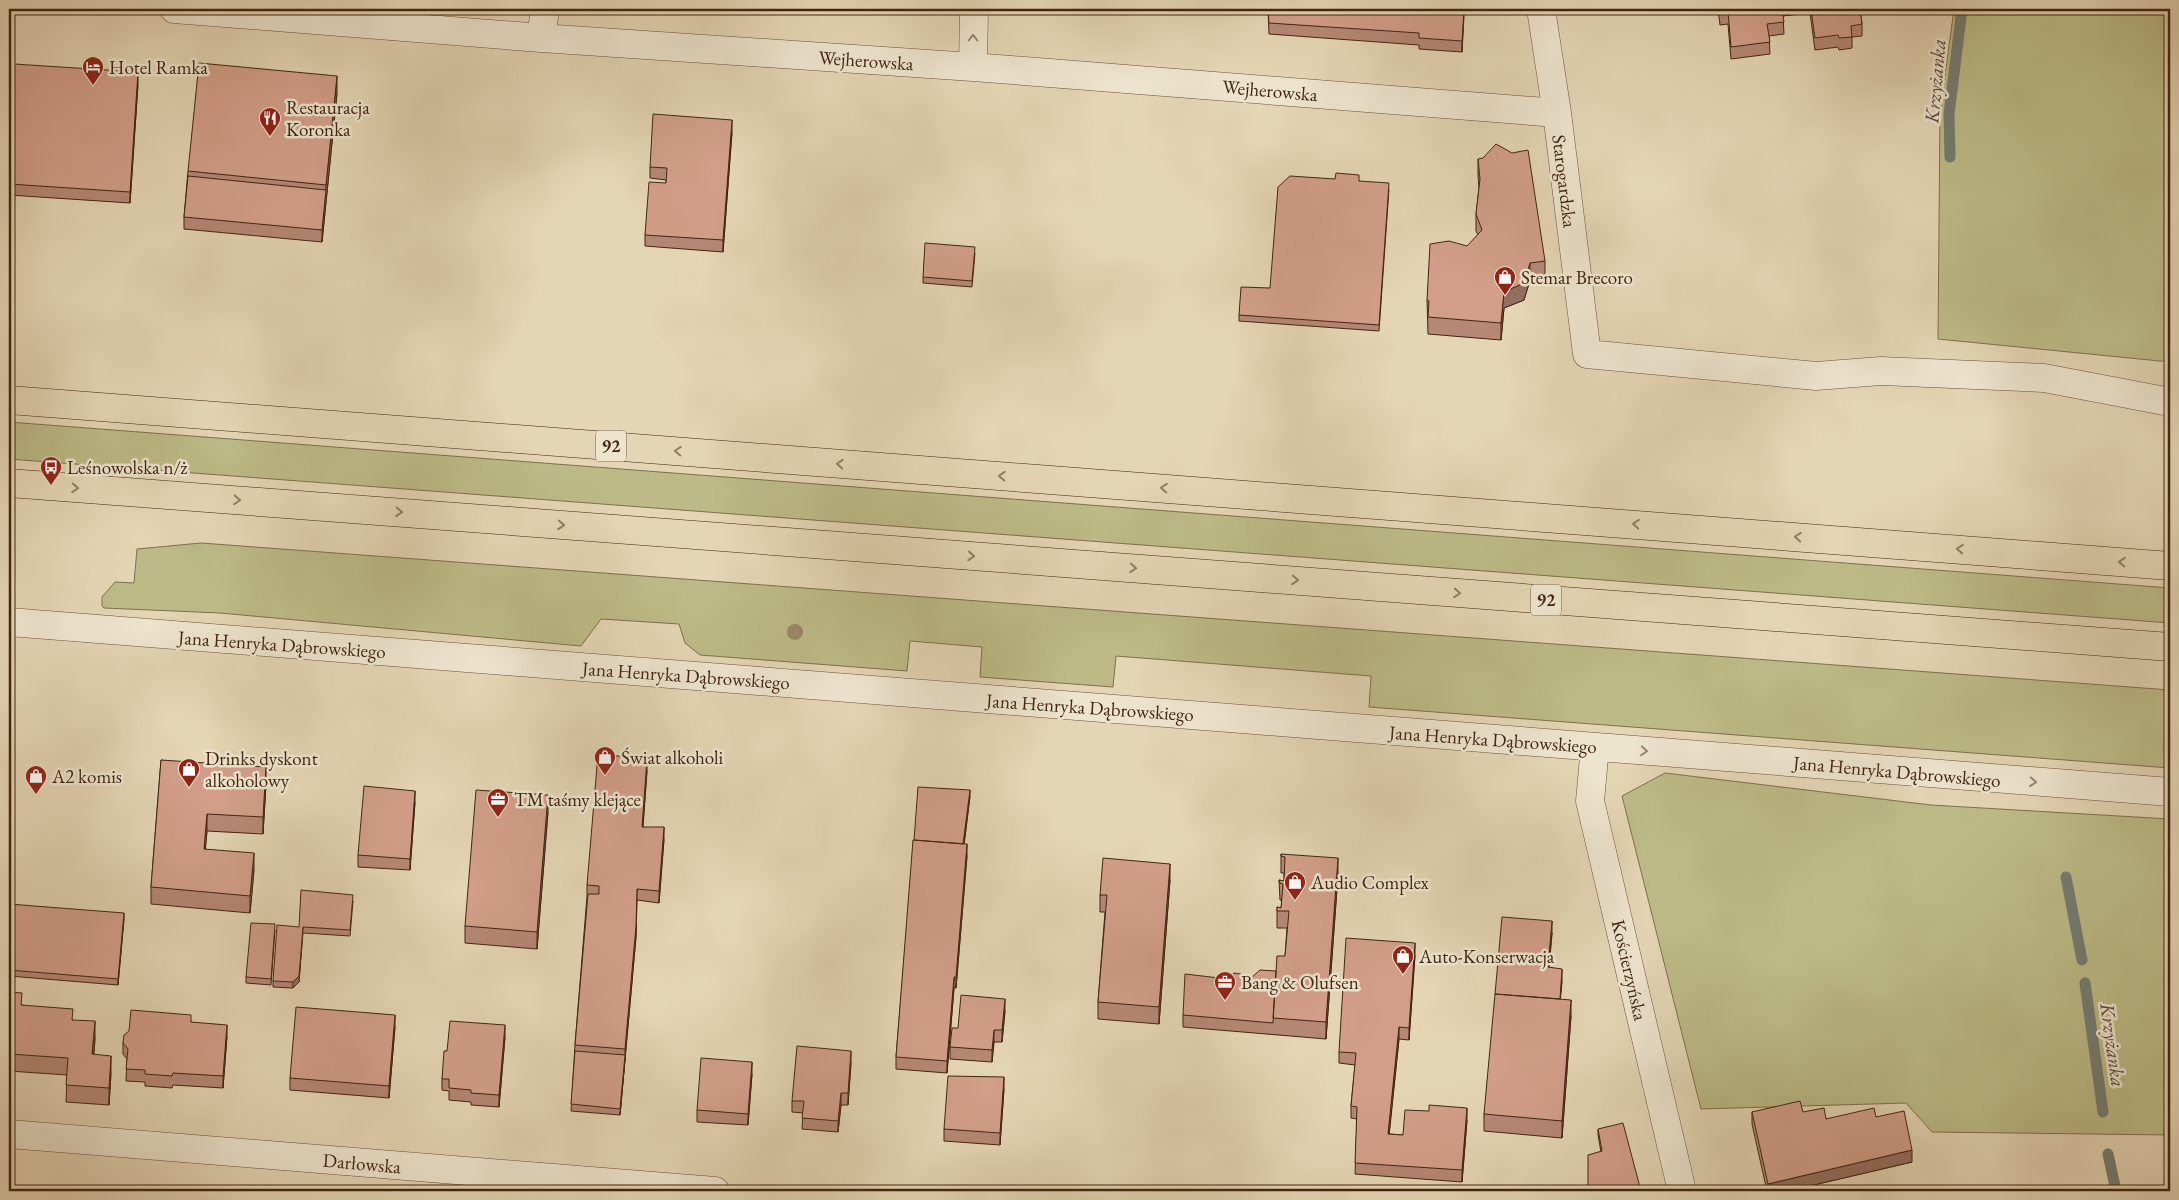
<svg xmlns="http://www.w3.org/2000/svg" width="2179" height="1200" font-family="'EB Garamond',serif">
	<rect width="100%" height="100%" fill="#e4d5b4"/>
	<filter id="stains"><feTurbulence type="fractalNoise" baseFrequency=".004" numOctaves="4"/><feColorMatrix values="0 0 0 0 .2 0 0 0 0 .09 0 0 0 0 .02 0 0 0 .5 -.17"/></filter>
	<radialGradient id="worn" r=".72"><stop offset=".6" stop-color="#630" stop-opacity="0"/><stop offset="1" stop-color="#630" stop-opacity=".3"/></radialGradient>
	<path fill="#bcbb87" stroke="#7f704c" d="M1954 9H2170V362L1938 339 1940 112Z
		M9 422 2170 588V623L9 459Z
		M201 543 2170 690V768L1369 707 1371 676 1116 656 1113 687 980 677 982 647 910 641 907 671 700 655 685 643 679 624 601 619 581 646 220 613 104 608 102 606V597L115 582 134 583 137 549Z
		M1665 773 1931 805 2170 819V1135L1932 1132 1906 1103 1701 1109 1622 796Z"/>
	<g fill="none" stroke-linecap="round" stroke-linejoin="round">
		<path stroke="#757d73" stroke-width="11" d="M1950 157 1949 114 1962 9
			M2066 877 2082 960
			M2085 983 2103 1112
			M2108 1154 2116 1191"/>
		<g stroke="#6a513a" stroke-width="29">
			<path id="street" d="M174 9 541 38 973 67 1557 113
				M1541 9 1557 113 1587 354 1816 376 1881 371 2044 378 2170 402
				M541 38 545 9
				M973 67 974 9
				M9 622 2170 792
				M1595 747 1590 801 1682 1191
				M9 1134 715 1191"/>
		</g>
		<g stroke="#422511" stroke-width="29">
			<path id="primary" d="M9 400 2170 566
				M9 483 2170 647"/>
		</g>
		<use href="#street" stroke="#ede4ce" stroke-width="28"/>
		<use href="#primary" stroke="#e4d5b4" stroke-width="28"/>
	</g>
	<circle fill="#9b896a" cx="795" cy="632" r="8"/>
	<path fill="#b58876" stroke="#422511" d="M805 9H871L870 14Z
		M1189 9H1211V11Z
		M1268 9H1464L1462 52 1419 49V45L1269 34Z
		M1718 9H1860L1862 24V36L1852 37V48L1839 50 1838 47 1815 50 1810 13 1783 16 1784 34 1769 36 1770 54 1731 59 1728 24 1720 25Z
		M138 84 130 203 9 195V149Z
		M337 93 322 242 184 229V217L188 171Z
		M732 132 723 252 645 246V235L666 183V180L650 178V167Z
		M1478 159 1545 261V278L1530 280 1524 300 1504 308 1501 340 1428 334 1427 300 1478 235 1476 231V214L1479 188 1478 176Z
		M1359 181 1389 189 1379 331 1239 321V315L1270 288Z
		M975 253 972 287 923 283V277Z
		M161 760 266 784 263 834 207 831 205 849 254 870 250 913 151 904V887Z
		M647 771 643 827 664 839 659 903 637 900 636 937 620 1115 571 1111 575 1045 587 896V885Z
		M970 796 964 844 967 856 956 988H954L947 1073 896 1069V1057L914 840Z
		M415 802 410 870 358 867V855Z
		M548 812 537 949 465 943V926Z
		M1281 854 1338 875 1326 1039 1183 1027V1015L1228 979H1250L1276 971 1285 956 1287 928H1277V907L1281 908 1282 901 1280 900 1279 880 1284 881V873H1281Z
		M1170 880 1159 1024 1098 1019V1002L1105 912H1100V895Z
		M353 901 350 936 303 933 299 982 293 988 273 987V981L299 927Z
		M9 904 124 919 118 985 9 976Z
		M275 930 271 985 246 983V977Z
		M1552 933 1549 967 1562 981 1560 999 1571 1016 1562 1138 1484 1131V1114Z
		M1415 955 1409 1040 1399 1039 1389 1134 1403 1135 1467 1120 1462 1182 1355 1174 1357 1119 1351 1118V1106L1355 1065 1339 1063V1052Z
		M9 992 22 1005 73 1020 95 1038 94 1054 111 1073 109 1105 66 1102 67 1075 9 1071Z
		M1005 1011 1002 1042H994L992 1062 950 1059V1047L958 1028Z
		M191 1022 227 1036 223 1088 173 1085 172 1088 145 1086V1082L126 1081 127 1059 123 1054V1043Z
		M395 1027 389 1098 290 1090V1078Z
		M505 1037 499 1107 471 1105V1102L449 1100V1091L442 1090V1079L447 1051Z
		M851 1063 848 1105H841L838 1132 802 1129 803 1113 792 1112V1101Z
		M752 1074 748 1125 697 1122V1110Z
		M1004 1089 1000 1145 944 1141V1129Z
		M1752 1112H1803L1826 1119 1876 1117 1912 1162 1788 1191H1767L1752 1124Z
		M1598 1129 1641 1191 1601 1152 1598 1135Z"/>
	<path fill="#936f60" stroke="#422511" d="M1464 9V16L1462 52V41Z
		M138 72V84L130 203V192Z
		M337 76V93L322 242V230L326 185Z
		M732 120V132L723 252V240Z
		M1530 263V280L1524 300 1504 308 1501 340V323L1504 292Z
		M647 759V771L642 838V827Z
		M266 767V784L263 834V817Z
		M970 790V796L963 854V848Z
		M415 791V802L410 870V859Z
		M548 795V812L537 949V932Z
		M207 814V831L204 866V849Z
		M664 827V839L659 903V891Z
		M967 844V856L956 988V977Z
		M254 853V870L250 913V896Z
		M1338 858V875L1326 1039V1022Z
		M1170 864V880L1159 1024V1007Z
		M637 889 636 937 620 1115 625 1060V1049Z
		M124 913V919L118 985V979Z
		M1552 921V933L1548 979V967Z
		M303 927 299 982 293 988V982Z
		M1415 943V955L1409 1040V1028Z
		M1562 969V981L1559 1016V1004Z
		M954 977V988L947 1073V1061Z
		M1005 999V1011L1002 1042V1030Z
		M1571 1000V1016L1562 1138V1121Z
		M395 1015V1027L389 1098V1086Z
		M95 1021V1038L92 1071V1054Z
		M227 1025V1036L223 1088V1076Z
		M505 1025V1037L499 1107V1095Z
		M1399 1027V1039L1388 1146V1134Z
		M994 1030V1042L992 1062V1050Z
		M851 1051V1063L848 1105V1093Z
		M111 1056V1073L109 1105V1088Z
		M752 1062V1074L748 1125V1114Z
		M1004 1077V1089L1000 1145V1133Z
		M841 1093V1105L838 1132V1121Z
		M1467 1108V1120L1462 1182V1170Z
		M1912 1150V1162L1788 1191H1768V1184Z"/>
	<path fill="#d29e89" stroke="#422511" d="M1268 9H1464L1462 41 1419 38V33L1269 23Z
		M1719 9H1782L1784 22 1767 24 1770 42 1731 47 1728 12 1720 13Z
		M1811 9H1860L1862 24 1851 26 1852 37 1839 38 1838 35 1815 38Z
		M199 63 337 76 326 185 188 171Z
		M14 64 138 72 130 192 9 184V149Z
		M653 114 732 120 723 240 645 235 649 182 666 183 667 168 650 167Z
		M1496 144 1512 153 1528 150 1545 261 1530 263 1524 283 1504 292 1501 323 1428 317 1429 301 1427 300 1430 244 1449 241 1467 246 1482 230 1476 214 1480 179 1478 159 1483 158Z
		M1336 173 1359 175V181L1389 183 1379 325 1239 315 1241 287 1270 288 1278 187 1290 176 1335 179Z
		M188 176 326 190 322 230 184 217Z
		M925 243 975 247 972 281 923 277Z
		M598 754 647 759 642 827H664L659 891 637 889 636 926 625 1049 575 1045 588 894H599V886L587 885Z
		M161 760 266 767 263 817 207 814 204 849 254 853 250 896 151 887Z
		M364 786 415 791 410 859 358 855Z
		M918 787 970 790 963 844 914 840Z
		M476 790 548 795 537 932 465 926Z
		M913 840 967 844 956 977H954L947 1061 896 1057Z
		M1281 854 1338 858 1326 1022 1273 1018 1277 956H1285L1289 911H1277V907L1281 908 1283 884 1280 883 1279 880 1284 881 1285 857 1281 856Z
		M1103 858 1170 864 1159 1007 1098 1002 1107 895H1100Z
		M301 890 353 895 350 930 303 927 299 976 293 982 273 981 277 925 299 927Z
		M9 904 124 913 118 979 9 970Z
		M1502 917 1552 921 1548 967 1562 969 1560 999 1495 994Z
		M251 923 275 924 271 979 246 977Z
		M1346 938 1415 943 1409 1028 1399 1027 1388 1134 1403 1135 1405 1110 1429 1111V1105L1467 1108 1462 1170 1355 1163 1357 1107 1351 1106 1356 1053 1339 1052Z
		M1260 970 1276 971 1273 1023 1183 1015 1185 974 1228 979 1234 973 1241 974 1242 978 1250 979Z
		M9 992 22 993 21 1005 73 1009 72 1020 95 1021 92 1054 111 1056 109 1088 66 1085 68 1058 9 1054Z
		M1495 994 1571 1000 1562 1121 1484 1114Z
		M961 995 1005 999 1002 1030H994L992 1050 950 1047 952 1028H958Z
		M296 1007 395 1015 389 1086 290 1078Z
		M131 1010 191 1015V1022L227 1025 223 1076 173 1073 172 1076 145 1074V1070L126 1069 128 1049 123 1043 124 1035 129 1031Z
		M450 1021 505 1025 499 1095 471 1093V1090L449 1088V1079H442L444 1051H447Z
		M797 1046 851 1051 848 1093H841L838 1121 802 1118 804 1101H792Z
		M575 1051 625 1055 620 1109 571 1104Z
		M701 1058 752 1062 748 1114 697 1110Z
		M948 1076 1004 1077 1000 1133 944 1129Z
		M1800 1101 1803 1112 1824 1108 1826 1119 1874 1108 1876 1117 1904 1111 1912 1150 1768 1184 1752 1112Z
		M1623 1123 1641 1191H1588V1155L1602 1151 1598 1129Z
		M9 1188 44 1189V1191H9Z"/>
	<defs><path id="oneway-chevron" d="M-2-3.5L2.5 0L-2 3.5" fill="none" stroke-width="1.6" stroke-linecap="round" stroke-linejoin="round" transform="scale(1.25)"/></defs>
	<g stroke="#988470">
		<use href="#oneway-chevron" transform="translate(973 38) rotate(-90)"/>
		<use href="#oneway-chevron" transform="translate(1644 751) rotate(5)"/>
		<use href="#oneway-chevron" transform="translate(2033 782) rotate(5)"/>
	</g>
	<g stroke="#937d62">
		<use href="#oneway-chevron" transform="translate(678 451) rotate(-176)"/>
		<use href="#oneway-chevron" transform="translate(840 464) rotate(-176)"/>
		<use href="#oneway-chevron" transform="translate(1002 476) rotate(-176)"/>
		<use href="#oneway-chevron" transform="translate(75 488) rotate(4)"/>
		<use href="#oneway-chevron" transform="translate(1164 488) rotate(-176)"/>
		<use href="#oneway-chevron" transform="translate(237 500) rotate(4)"/>
		<use href="#oneway-chevron" transform="translate(399 512) rotate(4)"/>
		<use href="#oneway-chevron" transform="translate(1636 524) rotate(-176)"/>
		<use href="#oneway-chevron" transform="translate(561 525) rotate(4)"/>
		<use href="#oneway-chevron" transform="translate(1798 537) rotate(-176)"/>
		<use href="#oneway-chevron" transform="translate(1960 549) rotate(-176)"/>
		<use href="#oneway-chevron" transform="translate(971 556) rotate(4)"/>
		<use href="#oneway-chevron" transform="translate(2122 562) rotate(-176)"/>
		<use href="#oneway-chevron" transform="translate(1133 568) rotate(4)"/>
		<use href="#oneway-chevron" transform="translate(1295 580) rotate(4)"/>
		<use href="#oneway-chevron" transform="translate(1457 593) rotate(4)"/>
	</g>
	<defs>
		<g id="hotel-pin" transform="scale(1.125)"><path d="M0 17L-7.5 6A9.5 9.5 0 1 1 7.5 6Z" fill="#8f2418" stroke="#ede4ce"/><path d="M-6-4.5h1.5V1H6V5H4.5V3h-9V5H-6ZM-4 0a1.8 1.8 0 1 1 3.6 0ZM.5 0V-2.5h3Q6-2.5 6 0Z" fill="#fff"/></g>
		<g id="restaurant-pin" transform="scale(1.125)"><path d="M0 17L-7.5 6A9.5 9.5 0 1 1 7.5 6Z" fill="#8f2418" stroke="#ede4ce"/><path d="M-5-6h1v4h1v-4h1v4h1v-4h1v5L-1.5 .5V6h-2V.5L-5-1ZM5-6V6H3V1.5H1.5Q1.5-4 5-6Z" fill="#fff"/></g>
		<g id="shop-pin" transform="scale(1.125)"><path d="M0 17L-7.5 6A9.5 9.5 0 1 1 7.5 6Z" fill="#8f2418" stroke="#ede4ce"/><path d="M-5-2.5h2.3a2.7 3.5 0 0 1 5.4 0H5L5.5 6h-11ZM-1.5-2.5h3a1.5 2.3 0 0 0-3 0Z" fill="#fff"/></g>
		<g id="bus-pin" transform="scale(1.125)"><path d="M0 17L-7.5 6A9.5 9.5 0 1 1 7.5 6Z" fill="#8f2418" stroke="#ede4ce"/><path d="M-5-6H5V4H4V6H2V4H-2V6H-4V4H-5ZM-3.5-4V0h7V-4ZM-3.5 1.2v1.5H-2V1.2ZM2 1.2v1.5H3.5V1.2Z" fill="#fff"/></g>
		<g id="office-pin" transform="scale(1.125)"><path d="M0 17L-7.5 6A9.5 9.5 0 1 1 7.5 6Z" fill="#8f2418" stroke="#ede4ce"/><path d="M-6-3h4V-5.5h4V-3h4V5H-6ZM-1-4.5V-3h2v-1.5ZM-6 0V1H6V0Z" fill="#fff"/></g>
	</defs>
	<g fill-rule="evenodd">
		<use href="#hotel-pin" x="93" y="67"/>
		<use href="#restaurant-pin" x="270" y="118"/>
		<use href="#shop-pin" x="1505" y="277"/>
		<use href="#bus-pin" x="51" y="467"/>
		<use href="#shop-pin" x="605" y="757"/>
		<use href="#shop-pin" x="189" y="769"/>
		<use href="#shop-pin" x="36" y="776"/>
		<use href="#office-pin" x="498" y="799"/>
		<use href="#shop-pin" x="1295" y="882"/>
		<use href="#shop-pin" x="1403" y="956"/>
		<use href="#office-pin" x="1225" y="982"/>
	</g>
	<g text-anchor="middle" stroke-width="5" stroke-linejoin="round" paint-order="stroke">
		<g fill="#ede4ce" stroke="#755e4a" stroke-width="1">
			<rect x="596" y="430.5" width="30" height="31" rx="4"/>
			<rect x="1531" y="584.5" width="30" height="31" rx="4"/>
		</g>
		<g font-size="18" font-weight="bold" fill="#422511">
			<text x="611" y="452">92</text>
			<text x="1546" y="606">92</text>
		</g>
		<g font-size="19" fill="#422511" stroke="#ede4ce">
			<text transform="translate(866 60) rotate(4)" y="7">Wejherowska</text>
			<text transform="translate(1270 90) rotate(5)" y="7">Wejherowska</text>
			<text transform="translate(1565 181) rotate(83)" y="7">Starogardzka</text>
			<text transform="translate(282 644) rotate(4)" y="7">Jana Henryka Dąbrowskiego</text>
			<text transform="translate(686 675) rotate(4)" y="7">Jana Henryka Dąbrowskiego</text>
			<text transform="translate(1090 707) rotate(4)" y="7">Jana Henryka Dąbrowskiego</text>
			<text transform="translate(1493 739) rotate(4)" y="7">Jana Henryka Dąbrowskiego</text>
			<text transform="translate(1897 771) rotate(5)" y="7">Jana Henryka Dąbrowskiego</text>
			<text transform="translate(1630 970) rotate(77)" y="7">Kościerzyńska</text>
			<text transform="translate(362 1163) rotate(5)" y="7">Darłowska</text>
		</g>
		<g font-size="19" fill="#422511" stroke="#ede4ce" text-anchor="start">
			<text x="109" y="74">Hotel Ramka</text>
			<text x="286" y="114">Restauracja<tspan x="286" dy="22">Koronka</tspan></text>
			<text x="1521" y="284">Stemar Brecoro</text>
			<text x="67" y="474">Leśnowolska n/ż</text>
			<text x="621" y="764">Świat alkoholi</text>
			<text x="205" y="765">Drinks dyskont<tspan x="205" dy="22">alkoholowy</tspan></text>
			<text x="52" y="783">A2 komis</text>
			<text x="514" y="806">TM taśmy klejące</text>
			<text x="1311" y="889">Audio Complex</text>
			<text x="1419" y="963">Auto-Konserwacja</text>
			<text x="1241" y="989">Bang &amp; Olufsen</text>
		</g>
		<g font-size="20" font-style="italic" fill="#574a3a" stroke="#ede4ce">
			<text transform="translate(1935 81) rotate(-85)" y="7">Krzyżanka</text>
			<text transform="translate(2113 1045) rotate(82)" y="7">Krzyżanka</text>
		</g>
	</g>
	<rect width="2179" height="1200" fill="none" stroke="#e4d5b4" stroke-width="30"/>
	<rect x="10" y="10" width="2159" height="1180" fill="none" stroke="#422511" stroke-width="2.5"/>
	<rect x="15" y="15" width="2149" height="1170" fill="none" stroke="#422511"/>
	<rect width="100%" height="100%" filter="url(#stains)"/>
	<rect width="100%" height="100%" fill="url(#worn)"/>
</svg>
